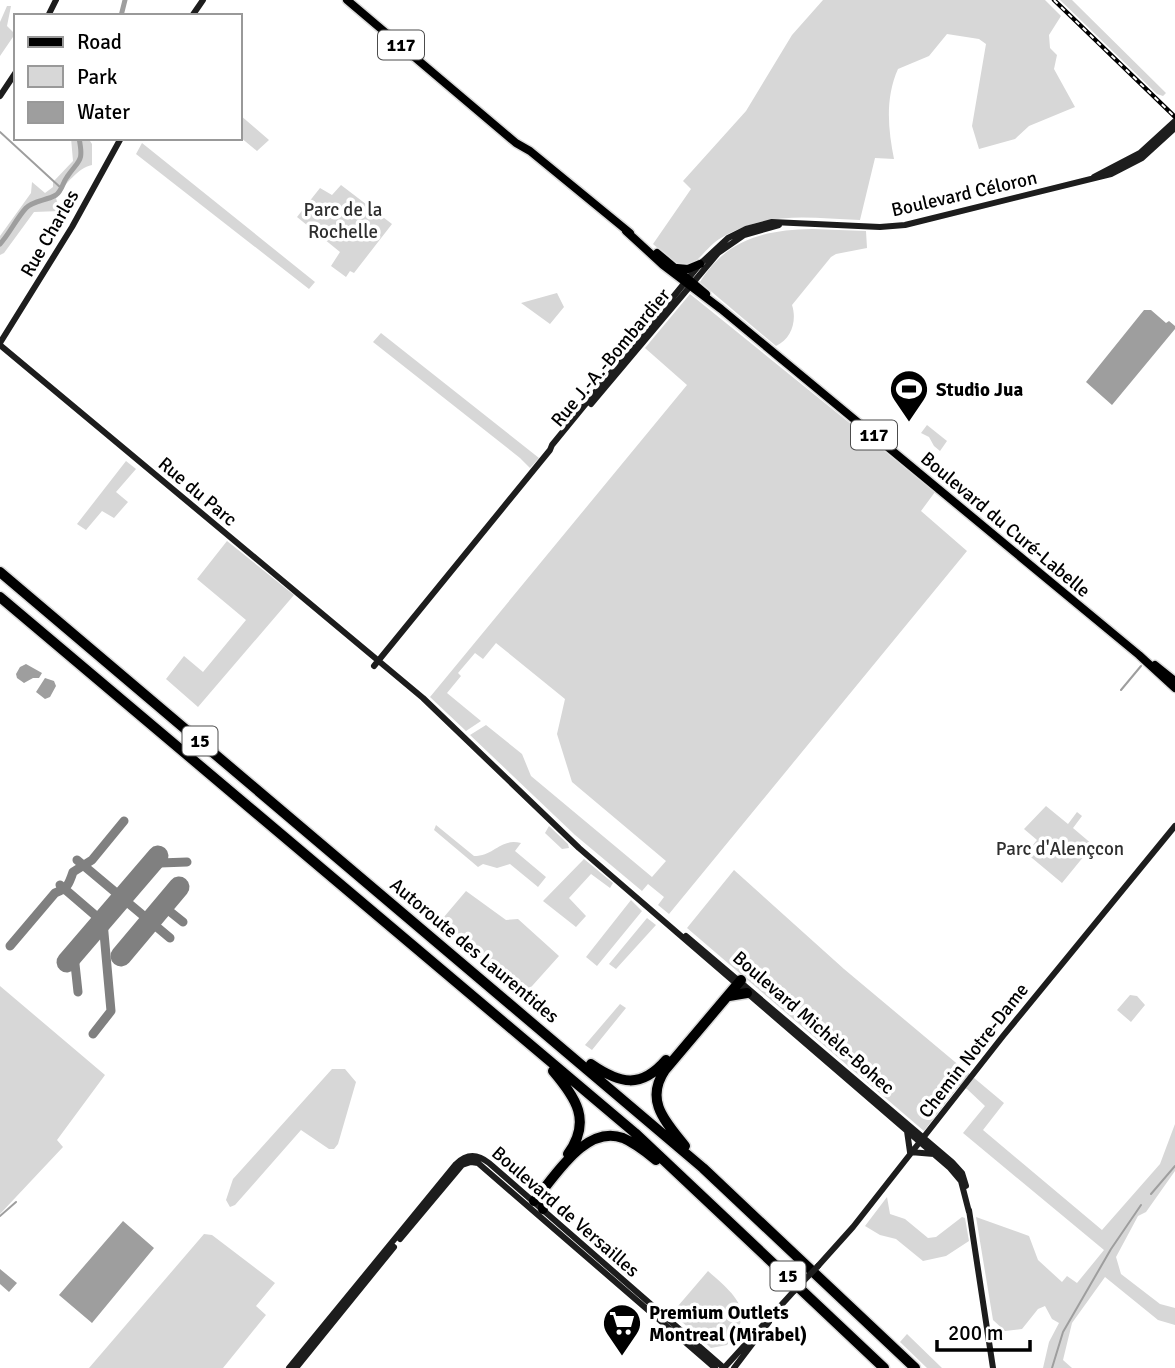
<svg xmlns="http://www.w3.org/2000/svg" width="1175" height="1368" font-family="Signika,sans-serif">
	<rect width="100%" height="100%" fill="#fff"/>
	<path fill="#d7d7d7" d="M823 0H1045L1061 16 1049 35 1050 48 1057 55 1054 69 1075 107 1029 126 1015 139 979 149 972 126 986 44 979 39 947 34 929 56 898 69C885 98 888 129 894 159L875 158 860 220C808 218 769 210 721 238 708 245 701 260 688 266L675 263 653 244 691 189 683 181 746 111 792 35Z
		M1060 0H1072L1166 93 1163 96 1157 94Z
		M7 6H11L7 26 15 34 0 56V22Z
		M240 115 269 140 257 151 240 137Z
		M71 138H88L92 144V165C77 168 67 185 55 195L60 211 34 212 4 253 0 255V236L31 193 32 182 45 193 53 187V182L73 161Z
		M142 143 315 282 309 289 136 154Z
		M341 185 392 224 354 273 350 271 346 277 331 266 340 252 297 217 320 188 332 195Z
		M812 229 866 231 867 248 836 254 831 257 792 305C797 320 792 339 776 346L700 282C727 239 764 230 812 229Z
		M557 293 564 307 550 324 521 303Z
		M690 294 935 492 921 511 967 551 669 914 658 905 664 897 648 884 642 891 575 835 470 735 486 725 522 754 531 776 652 877 666 861 572 782 557 734 565 699 496 643 483 659 475 653 458 673 461 676 447 693 481 721 466 731 430 697 687 385 645 348Z
		M381 333 539 458 530 468 520 458 373 342Z
		M927 425 947 441 940 451 934 446 929 437 921 433Z
		M126 461 136 469 116 492 128 502 114 518 102 511 86 530 77 524Z
		M227 541 294 595 198 707 166 679 184 656 203 672 246 620 197 579Z
		M1046 806 1068 824 1077 812 1082 816 1073 828 1093 845 1062 883 1026 853 1037 840 1024 829Z
		M436 825 474 856C495 856 499 838 521 843L515 851 546 877 538 887 510 864 497 868 483 864 478 867 434 830Z
		M549 826 568 844 569 848 562 849 545 833Z
		M584 859 613 883 610 888 591 874 569 898 586 916 576 927 543 901Z
		M734 870 844 969 1004 1103 983 1130 1102 1230 1160 1164 1175 1124V1171L1146 1212 1138 1216 1116 1257 1121 1274 1160 1304 1175 1308V1325L1158 1320 1105 1277 1072 1323 1063 1360 1072 1368H1043L1049 1342 1059 1323 1052 1319 1045 1306 1038 1309 1022 1329 1005 1331 993 1320 976 1217 1029 1236 1038 1260 1062 1282 1067 1276 1077 1283 1104 1250 963 1133 985 1106 967 1089 959 1086 924 1131 687 928Z
		M466 891 506 920 518 919 559 956 524 995 438 924Z
		M631 900 642 911 597 966 586 957Z
		M647 918 656 925 616 969 609 964Z
		M0 986 105 1075 57 1140 63 1147 0 1214Z
		M1130 995 1137 996 1145 1005 1131 1022 1117 1010Z
		M620 1004 626 1008 592 1050 585 1045Z
		M332 1069H345L356 1082 338 1144 334 1149H329L301 1130 235 1205 230 1207 226 1200 233 1179Z
		M887 1197 890 1214 905 1219 928 1238 936 1237 962 1217 965 1218 969 1241 946 1256 923 1261 896 1239 880 1235 865 1226Z
		M204 1234 212 1235 275 1283 256 1306 266 1315 223 1368H89Z
		M708 1271C735 1295 757 1311 727 1345L711 1348 672 1313Z
		M907 1334 942 1368H927L900 1342Z"/>
	<path fill="#9e9e9e" d="M1144 310H1151L1166 323 1169 321 1175 326V329L1112 405 1086 382Z
		M26 664 42 673 39 678H33L24 683 17 678 16 674 20 667Z
		M45 678 54 681 56 686 50 697 45 699 36 692Z
		M123 1221 154 1248 92 1323 59 1295Z
		M0 1269 17 1283 9 1292 0 1284Z"/>
	<g fill="none" stroke-linecap="round" stroke-linejoin="round">
		<path stroke="#9e9e9e" stroke-width="2" d="M0 132 61 188
			M1121 690 1141 666
			M1151 1194 1175 1166
			M0 1216 16 1202
			M1052 1368 1063 1332 1111 1249 1141 1205"/>
		<path stroke="#9e9e9e" stroke-width="5" d="M121 16 125 0
			M0 244C10 233 16 219 26 208 34 200 46 201 56 195 62 191 63 182 67 177 79 159 84 163 79 138"/>
		<path stroke="#808080" stroke-width="9" d="M155 859 160 863 187 862
			M77 860 170 938
			M60 885 103 922 111 1011 93 1034
			M163 906 183 922
			M10 946 55 893C68 888 69 884 73 872L92 860 124 821
			M74 955 78 992"/>
		<path stroke="#808080" stroke-width="21" d="M121 956 179 887
			M67 962 158 856"/>
		<g stroke="#dbdbdb" stroke-width="11">
			<path id="primary" d="M347 0 516 143 530 151 630 233
				M626 231 663 265 721 309 1139 655 1175 688
				M657 253 706 294
				M677 268 688 269 700 264
				M1155 665 1175 681"/>
		</g>
		<g stroke="#dbdbdb" stroke-width="13">
			<path id="highway" d="M0 572 703 1168 915 1368
				M0 597 635 1133 884 1368
				M729 996 747 993
				M591 1064C620 1084 641 1089 666 1060
				M553 1071C576 1098 592 1121 568 1154
				M685 1146C666 1122 644 1101 665 1070L741 980
				M534 1201C555 1177 585 1124 623 1138 635 1143 646 1152 656 1160
				M543 1209 545 1189"/>
		</g>
		<path stroke="#1d1d1d" stroke-width="6" d="M48 16 56 0
			M192 16 203 0
			M0 96 16 72
			M1094 177 1140 153 1175 121
			M0 343 72 227 121 138
			M0 345 423 698 579 848 950 1168 961 1181 969 1212
			M591 404 718 253 744 235 779 225
			M374 666 550 450 552 445 700 264 728 238 746 229 772 222 880 227 905 225 1111 174 1142 158 1175 128
			M686 936 952 1162 962 1173 966 1186
			M907 1131 910 1152
			M910 1152 934 1154
			M969 1210 993 1368
			M400 1239 462 1165 471 1162 478 1163 715 1368
			M818 1266 853 1227 1003 1036 1175 826
			M289 1368 456 1164C467 1153 478 1154 489 1163L724 1368
			M296 1368 394 1247
			M724 1368 794 1291
			M734 1368 769 1322"/>
		<use href="#primary" stroke="#000" stroke-width="8"/>
		<use href="#highway" stroke="#000" stroke-width="10"/>
		<g stroke="#000" stroke-width="4.5">
			<path id="rail" d="M1054 0 1175 117"/>
		</g>
		<use href="#rail" stroke="#fff" stroke-width="2" stroke-dasharray="5" stroke-linecap="butt"/>
		<path stroke="#1d1d1d" stroke-width="6" d="M794 1291 818 1266"/>
	</g>
	<defs>
		<g id="stadium-pin" transform="scale(2.0125)"><path d="M0 17L-7.5 6A9.5 9.5 0 1 1 7.5 6Z" fill="#000" stroke="#fff"/><path d="M0-5a6.5 5 0 1 0 0 10a6.5 5 0 1 0 0-10ZM-3.5-1.8h7v3.6h-7Z" fill="#fff"/></g>
		<g id="supermarket-pin" transform="scale(2.0125)"><path d="M0 17L-7.5 6A9.5 9.5 0 1 1 7.5 6Z" fill="#000" stroke="#fff"/><path d="M-6-5.5h2.5l.6 2H6L4.5 2H-2.5L-4.4-4H-6ZM-1.5 3.2a1.3 1.3 0 1 0 .1 0ZM3 3.2a1.3 1.3 0 1 0 .1 0Z" fill="#fff"/></g>
	</defs>
	<g fill-rule="evenodd">
		<use href="#stadium-pin" x="909" y="389"/>
		<use href="#supermarket-pin" x="622" y="1323"/>
	</g>
	<g text-anchor="middle" stroke-width="7" stroke-linejoin="round" paint-order="stroke">
		<g fill="#fff" stroke="#4c4c4c" stroke-width="2">
			<rect x="378" y="30.5" width="46" height="29" rx="5"/>
			<rect x="851" y="420.5" width="46" height="29" rx="5"/>
			<rect x="182.5" y="726.5" width="35" height="29" rx="5"/>
			<rect x="770.5" y="1261.5" width="35" height="29" rx="5"/>
		</g>
		<g font-size="18" font-weight="bold" fill="#000">
			<text x="401" y="51">117</text>
			<text x="874" y="441">117</text>
			<text x="200" y="747">15</text>
			<text x="788" y="1282">15</text>
		</g>
		<g font-size="19" fill="#000" stroke="#fff">
			<text transform="translate(964 193) rotate(-13)" y="7">Boulevard Céloron</text>
			<text transform="translate(49 233) rotate(-60)" y="7">Rue Charles</text>
			<text transform="translate(610 357) rotate(-50)" y="7">Rue J.-A.-Bombardier</text>
			<text transform="translate(198 491) rotate(40)" y="7">Rue du Parc</text>
			<text transform="translate(1006 524) rotate(40)" y="7">Boulevard du Curé-Labelle</text>
			<text transform="translate(475 950) rotate(40)" y="7">Autoroute des Laurentides</text>
			<text transform="translate(814 1022) rotate(41)" y="7">Boulevard Michèle-Bohec</text>
			<text transform="translate(973 1050) rotate(-52)" y="7">Chemin Notre-Dame</text>
			<text transform="translate(566 1211) rotate(41)" y="7">Boulevard de Versailles</text>
		</g>
		<g font-size="19" fill="#2e2e2e" stroke="#fff">
			<text x="343" y="216">Parc de la<tspan x="343" dy="22">Rochelle</tspan></text>
			<text x="1060" y="855">Parc d'Alençcon</text>
		</g>
		<g font-size="19" font-weight="bold" fill="#000" stroke="#fff" text-anchor="start">
			<text x="936" y="396">Studio Jua</text>
			<text x="649" y="1319">Premium Outlets<tspan x="649" dy="22">Montreal (Mirabel)</tspan></text>
		</g>
	</g>
	<rect x="14" y="14" width="228" height="126" fill="#ffffff" stroke="#999999" stroke-width="2"/>
	<rect x="28" y="37" width="35" height="10" fill="#000000" stroke="#999999" stroke-width="2"/>
	<text x="77" y="49" font-size="21" fill="#000000">Road</text>
	<rect x="28" y="66" width="35" height="21" fill="#d7d7d7" stroke="#999999" stroke-width="2"/>
	<text x="77" y="84" font-size="21" fill="#000000">Park</text>
	<rect x="28" y="102" width="35" height="21" fill="#9e9e9e" stroke="#999999" stroke-width="2"/>
	<text x="77" y="119" font-size="21" fill="#000000">Water</text>
	<path d="M937 1340v10h93v-10" fill="none" stroke="#000000" stroke-width="3.5"/>
	<text x="948" y="1340" font-size="21" fill="#000000" stroke="#ffffff" stroke-width="5" paint-order="stroke">200 m</text>
</svg>
